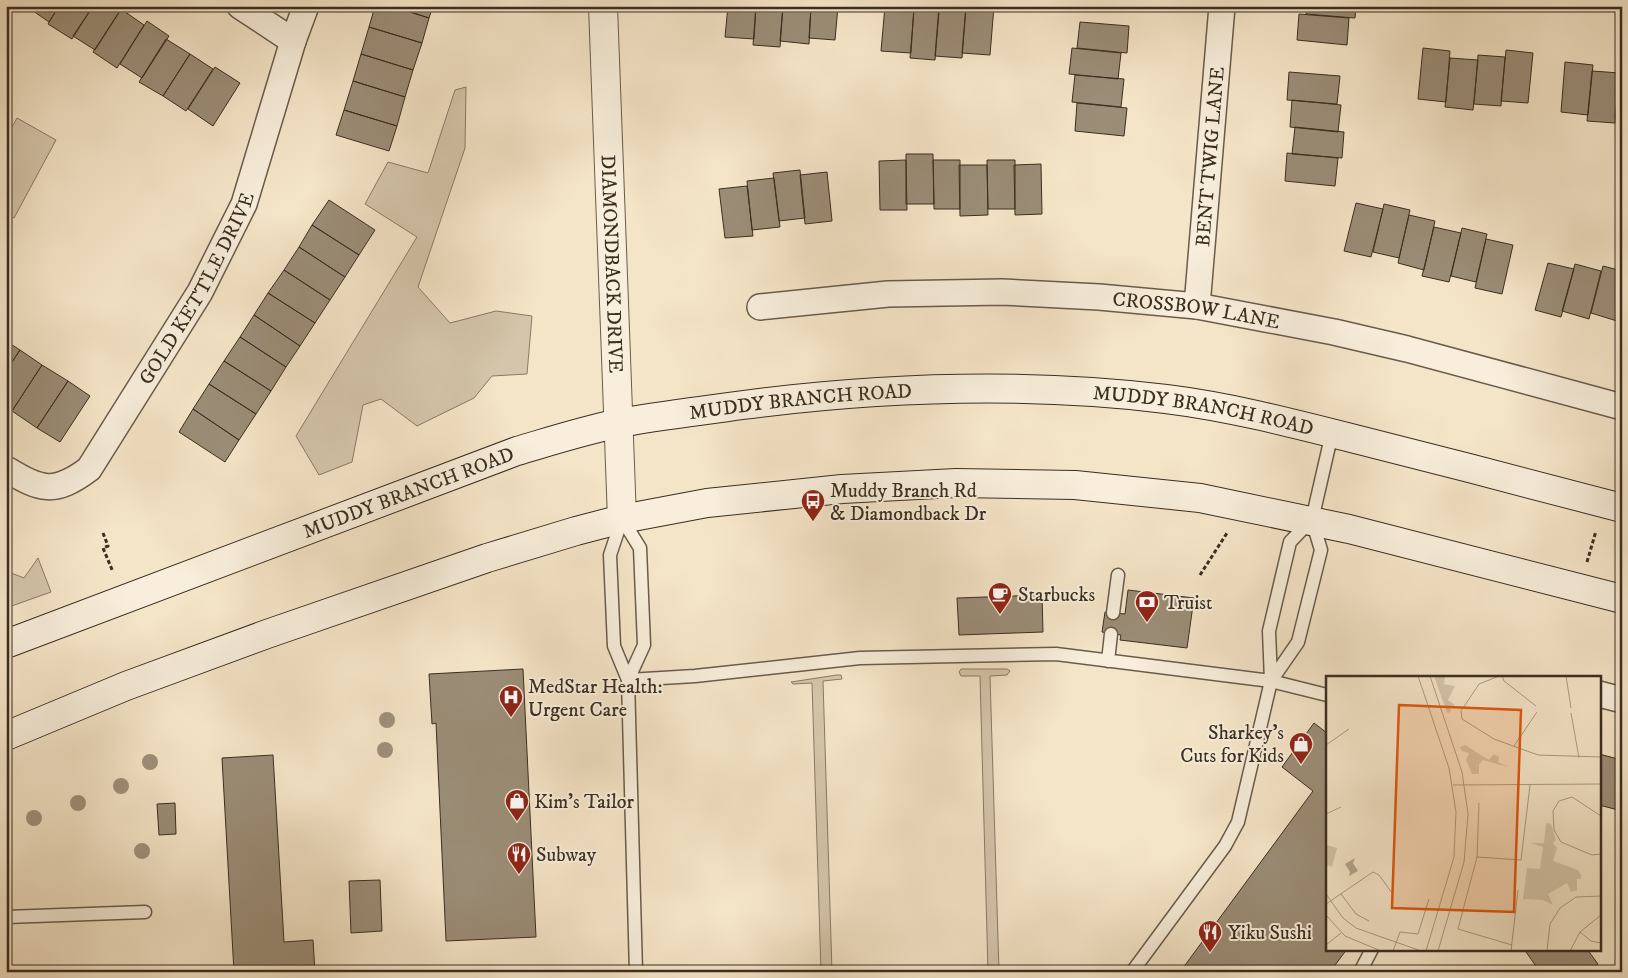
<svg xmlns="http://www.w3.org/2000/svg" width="1628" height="978" font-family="'IM FELL DW Pica',serif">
	<rect width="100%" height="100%" fill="#f5e5c8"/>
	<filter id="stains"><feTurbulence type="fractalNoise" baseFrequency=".004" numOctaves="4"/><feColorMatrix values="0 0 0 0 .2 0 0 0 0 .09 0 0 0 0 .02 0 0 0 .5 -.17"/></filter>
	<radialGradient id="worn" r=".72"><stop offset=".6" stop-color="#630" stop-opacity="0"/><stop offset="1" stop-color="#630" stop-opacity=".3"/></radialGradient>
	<path fill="#d5c6ab" stroke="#887a66" d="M466 87 465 148 418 287 450 323 496 311 532 316 527 374 492 376 474 398 417 426 381 399 363 405 352 462 319 475 296 436 417 237 365 204 388 162 428 173 455 90Z
		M17 118 56 140 14 218 6 214V138Z
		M38 558 51 592 6 608V571L24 578Z
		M961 669H1007L1010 671 1007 675 990 676 999 972H988L980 676H961L959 672Z
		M837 675H841L842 679 823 681 832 972H821L812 683 793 684 791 682Z"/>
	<path fill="#9b8d77" stroke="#3a2e20" d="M26 6H59L49 22Z
		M59 6H93L72 39 48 24Z
		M93 6 122 8 95 50 73 36Z
		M375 6H391L429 18 422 43 369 27Z
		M391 6H433L429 18Z
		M728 6H756L754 39 725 37Z
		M756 6H783L780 47 753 45Z
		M783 6H811L809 44 780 41Z
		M811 6H838L835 40 809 38Z
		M885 6H914L911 53 881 51Z
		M939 6 966 8 962 58 935 56Z
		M966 6H994L990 55 962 53Z
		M1307 6H1356L1355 18 1306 14Z
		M121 9 144 25 117 68 93 52Z
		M914 10 939 12 935 60 910 58Z
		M1299 14 1349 18 1347 45 1297 40Z
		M147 21 169 36 142 78 120 64Z
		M1080 22 1129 26 1127 53 1077 48Z
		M369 27 422 43 413 70 361 54Z
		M166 39 190 54 163 96 139 82Z
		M1072 48 1121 53 1118 79 1069 74Z
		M1423 48 1450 51 1446 102 1418 99Z
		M1506 50 1533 53 1528 103 1501 101Z
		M190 54 213 69 186 111 163 96Z
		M361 54 413 70 405 97 353 81Z
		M1478 55 1505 57 1501 106 1474 104Z
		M1450 58 1478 60 1473 110 1445 107Z
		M1565 62 1593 65 1588 115 1561 112Z
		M215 67 240 83 213 126 188 109Z
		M1620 68H1622V118L1615 117Z
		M1592 71 1620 73 1615 123 1587 121Z
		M1289 72 1340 76 1337 104 1287 100Z
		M1075 75 1124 79 1121 107 1072 102Z
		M353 81 405 97 397 126 344 110Z
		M1292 100 1341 105 1338 132 1290 127Z
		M1077 103 1127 108 1124 136 1075 131Z
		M344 110 397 126 389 151 336 135Z
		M1295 127 1344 132 1342 158 1292 154Z
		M1287 153 1338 158 1335 186 1285 181Z
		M906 154H933L934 204H906Z
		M906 160 907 210H880L879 161Z
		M933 160H960V209H934Z
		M987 160H1015V209H988Z
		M1041 164 1042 214 1015 215 1014 165Z
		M959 165H987L988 215 960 216Z
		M800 170 805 218 779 221 773 173Z
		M827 172 832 221 805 224 800 175Z
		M774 178 780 227 752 230 747 181Z
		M747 186 753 236 725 238 719 189Z
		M329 200 375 230 359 255 312 225Z
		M1356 203 1383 209 1371 257 1344 251Z
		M1384 204 1410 210 1399 258 1373 252Z
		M1409 215 1435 221 1424 270 1398 263Z
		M312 225 359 255 345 277 299 247Z
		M1434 227 1461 233 1449 282 1422 276Z
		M1462 228 1487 234 1476 282 1451 276Z
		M1486 239 1513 245 1502 294 1475 288Z
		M299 247 345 277 330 300 284 270Z
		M1548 263 1574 269 1561 317 1535 310Z
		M1575 264 1601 271 1589 319 1562 311Z
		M1603 266 1622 271V302L1617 321 1591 313Z
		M284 270 330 300 315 323 268 293Z
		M268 293 315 323 300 346 254 315Z
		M1622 302V327L1616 326Z
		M254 315 300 346 286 367 240 337Z
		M240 337 286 367 271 391 224 361Z
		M6 341 20 350 6 371Z
		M20 350 42 365 12 411 6 407V371Z
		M224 361 271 391 256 414 209 384Z
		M42 365 68 381 37 428 12 411Z
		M68 381 90 396 60 442 37 428Z
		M209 384 256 414 239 440 193 409Z
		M193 409 239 440 225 462 179 432Z
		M1128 590 1194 598 1187 648 1120 640 1121 635 1102 632 1105 612 1125 614Z
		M1042 595 1043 632 959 635 957 598Z
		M523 669 536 937 446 941 436 723 432 724 429 674Z
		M1314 723 1327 733V949H1347L1330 972H1180L1313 791 1282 767Z
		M1599 754 1622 760V811L1599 805Z
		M273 755 284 942 313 940 315 972H234L222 758Z
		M175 803 176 834 159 835 157 804Z
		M380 880 382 931 351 933 349 881Z
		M1524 949H1587L1598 964 1587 972H1540Z"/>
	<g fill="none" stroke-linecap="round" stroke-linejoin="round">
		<g stroke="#695c4a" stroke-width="15">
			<path id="service" d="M622 519 610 555 614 646 628 680 636 972
				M622 519 640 548 644 645 628 680
				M1113 613 1118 575
				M1108 661 1111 634
				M628 680 695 676 860 658 1056 654 1271 681 1327 695
				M1271 681 1298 642 1321 550 1312 520 1332 433
				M6 917 145 912
				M1132 972 1225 846 1238 822 1271 681 1269 631 1290 542 1311 520
				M1360 972 1372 949"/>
		</g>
		<g stroke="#695c4a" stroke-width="28">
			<g id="minor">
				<path d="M240 6 293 41"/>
				<path id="s1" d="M1197 306 1222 6"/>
				<path id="s2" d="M760 307 888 294 1002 292 1099 297 1197 306 1334 332 1407 349 1622 407"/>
				<path id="s3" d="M6 469C41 490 54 495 89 469L200 292 244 204 293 41 306 6"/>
				<path d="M1599 694 1622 700"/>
			</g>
		</g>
		<g stroke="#695c4a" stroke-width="30">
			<g id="tertiary">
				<path id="s4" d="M603 6 622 519"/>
			</g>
		</g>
		<g stroke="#3a2e20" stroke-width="30">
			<g id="secondary">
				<path id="s5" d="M6 644 517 451C551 441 585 430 620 423 661 415 702 411 743 405 883 387 1026 382 1166 399 1231 407 1296 424 1359 440 1447 462 1534 485 1622 508"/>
				<path d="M6 736 126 686 267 634 487 558 576 531 622 519 707 503 842 489 956 483 1075 485 1200 498 1349 529 1622 599"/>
			</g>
		</g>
		<path stroke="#3a2e20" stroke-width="3" stroke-dasharray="4 2.5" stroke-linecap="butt" d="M103 533 108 546 103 548 113 572
			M1587 562 1596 531
			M1200 575 1227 533
			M888 972 909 971"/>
		<use href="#service" stroke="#f8eedb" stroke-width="12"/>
		<use href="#minor" stroke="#f8eedb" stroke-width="25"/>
		<use href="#tertiary" stroke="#f8eedb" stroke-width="28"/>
		<use href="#secondary" stroke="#f8eedb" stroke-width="28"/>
	</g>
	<g fill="#9f917b">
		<circle cx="387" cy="720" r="8"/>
		<circle cx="385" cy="750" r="8"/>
		<circle cx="150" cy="762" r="8"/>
		<circle cx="121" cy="786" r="8"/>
		<circle cx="78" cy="803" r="8"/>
		<circle cx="34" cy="818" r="8"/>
		<circle cx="142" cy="851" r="8"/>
	</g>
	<defs>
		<g id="bus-pin" transform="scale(1.25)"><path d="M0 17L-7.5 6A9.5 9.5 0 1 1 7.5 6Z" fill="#8f2418" stroke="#f8eedb"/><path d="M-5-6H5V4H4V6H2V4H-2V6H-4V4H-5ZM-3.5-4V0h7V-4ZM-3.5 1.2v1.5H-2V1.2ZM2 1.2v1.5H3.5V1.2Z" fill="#fff"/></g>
		<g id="cafe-pin" transform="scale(1.25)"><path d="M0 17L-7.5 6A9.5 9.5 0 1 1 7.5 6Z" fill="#8f2418" stroke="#f8eedb"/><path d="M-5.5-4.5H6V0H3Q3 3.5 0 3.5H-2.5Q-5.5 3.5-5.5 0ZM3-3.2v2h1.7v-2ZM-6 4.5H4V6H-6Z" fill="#fff"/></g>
		<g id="bank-pin" transform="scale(1.25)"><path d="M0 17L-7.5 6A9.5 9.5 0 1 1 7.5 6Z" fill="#8f2418" stroke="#f8eedb"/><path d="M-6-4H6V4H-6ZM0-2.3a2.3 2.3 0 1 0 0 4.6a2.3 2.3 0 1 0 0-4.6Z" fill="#fff"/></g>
		<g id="hospital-pin" transform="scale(1.25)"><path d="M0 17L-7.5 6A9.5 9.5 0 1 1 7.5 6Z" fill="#8f2418" stroke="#f8eedb"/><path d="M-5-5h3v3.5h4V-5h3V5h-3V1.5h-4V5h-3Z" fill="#fff"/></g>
		<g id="shop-pin" transform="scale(1.25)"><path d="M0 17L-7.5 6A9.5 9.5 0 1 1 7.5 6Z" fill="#8f2418" stroke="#f8eedb"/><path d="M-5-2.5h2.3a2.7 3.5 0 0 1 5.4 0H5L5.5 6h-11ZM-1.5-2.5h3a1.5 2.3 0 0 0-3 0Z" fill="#fff"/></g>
		<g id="restaurant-pin" transform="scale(1.25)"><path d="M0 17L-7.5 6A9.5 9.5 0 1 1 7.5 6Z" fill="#8f2418" stroke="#f8eedb"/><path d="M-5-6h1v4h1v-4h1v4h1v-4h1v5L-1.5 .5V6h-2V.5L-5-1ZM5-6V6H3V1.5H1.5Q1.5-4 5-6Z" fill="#fff"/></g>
	</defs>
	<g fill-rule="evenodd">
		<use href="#bus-pin" x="813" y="501"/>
		<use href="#cafe-pin" x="1000" y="594"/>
		<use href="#bank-pin" x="1147" y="602"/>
		<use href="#hospital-pin" x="511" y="697"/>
		<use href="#shop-pin" x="1301" y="744"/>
		<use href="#shop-pin" x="517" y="801"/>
		<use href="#restaurant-pin" x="519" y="854"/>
		<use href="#restaurant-pin" x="1210" y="932"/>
	</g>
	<g text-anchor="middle" stroke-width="4" stroke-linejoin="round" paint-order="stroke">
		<g font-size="20" fill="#3a2e20" stroke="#f8eedb">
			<text dy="7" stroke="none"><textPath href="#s1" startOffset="150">BENT TWIG LANE</textPath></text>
			<text dy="7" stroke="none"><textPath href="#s4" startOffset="258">DIAMONDBACK DRIVE</textPath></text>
			<text dy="7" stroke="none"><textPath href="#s3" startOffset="302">GOLD KETTLE DRIVE</textPath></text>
			<text dy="7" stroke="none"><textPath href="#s2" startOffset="438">CROSSBOW LANE</textPath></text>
			<text dy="7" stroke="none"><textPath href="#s5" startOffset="835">MUDDY BRANCH ROAD</textPath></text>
			<text dy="7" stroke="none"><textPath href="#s5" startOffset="1240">MUDDY BRANCH ROAD</textPath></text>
			<text dy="7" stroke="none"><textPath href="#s5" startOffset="430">MUDDY BRANCH ROAD</textPath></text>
		</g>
		<g font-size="20" fill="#3a2e20" stroke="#f8eedb" text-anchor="start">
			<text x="830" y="497">Muddy Branch Rd<tspan x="830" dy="23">&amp; Diamondback Dr</tspan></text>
			<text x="1018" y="601">Starbucks</text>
			<text x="1164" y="609">Truist</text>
			<text x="528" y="693">MedStar Health:<tspan x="528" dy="23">Urgent Care</tspan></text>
			<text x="1284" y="739" text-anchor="end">Sharkey's<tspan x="1284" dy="23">Cuts for Kids</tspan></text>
			<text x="534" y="808">Kim's Tailor</text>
			<text x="536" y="861">Subway</text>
			<text x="1228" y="939">Yiku Sushi</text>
		</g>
	</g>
	<g transform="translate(1326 676)">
		<rect width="275" height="275" fill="#f5e5c8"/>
		<path d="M108 0H119L118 8 129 10 122 24 129 29 124 31 125 36 121 37ZM139 69 163 84 168 78 173 81 172 86 182 91 157 84 153 88V98H146L140 84 143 77 136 75 134 71ZM220 147 225 148 230 164 227 167 231 172 227 185 252 194 255 199V203H251V214L245 216 241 207 222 218 227 229 217 224 197 223 201 192 214 193 217 171 204 167H218ZM0 169 11 172 6 191 0 189Z" fill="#d5c6ab"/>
		<path d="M29 182 27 187 32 195 23 200 24 196 19 188Z" fill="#b5a78f"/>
		<path fill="none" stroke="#aa9c85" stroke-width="1" d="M92 0 123 92 130 136 128 181 100 275M104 0 136 96 142 138 138 186 112 275M173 0 153 8 135 35 136 43 168 63 212 79 275 81M176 0 178 5 210 30M240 0 245 32M245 37 253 82M0 69 23 53M188 70 211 36M127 109 275 108M153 127 151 181 132 253 186 269M0 138 15 131M275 140 246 121 233 125 227 135 228 154 235 166 266 179 275 178M151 181 195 184 204 109M0 218 17 242 30 252 95 275M15 218 30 238 43 245M0 228 47 196 53 199 66 217M0 239 19 260 55 275M254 256 265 265 275 267M0 269 15 257M67 275 74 256 92 258 103 223M185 275 192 214M221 275 224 248 234 232 250 221 275 220M244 275 254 256 275 239"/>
		<path fill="#df570d" fill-opacity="0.15" stroke="#df570d" stroke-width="2.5" d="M73 29 195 34 188 236 66 232Z"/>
		<rect width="275" height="275" fill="none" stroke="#3a2e20" stroke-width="2.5"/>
	</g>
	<rect width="1628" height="978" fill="none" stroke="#f5e5c8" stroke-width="25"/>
	<rect x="8" y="8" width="1613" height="963" fill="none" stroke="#3a2e20" stroke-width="2.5"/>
	<rect x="12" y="12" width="1603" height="953" fill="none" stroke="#3a2e20"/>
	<rect width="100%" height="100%" filter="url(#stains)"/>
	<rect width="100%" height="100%" fill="url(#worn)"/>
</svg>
